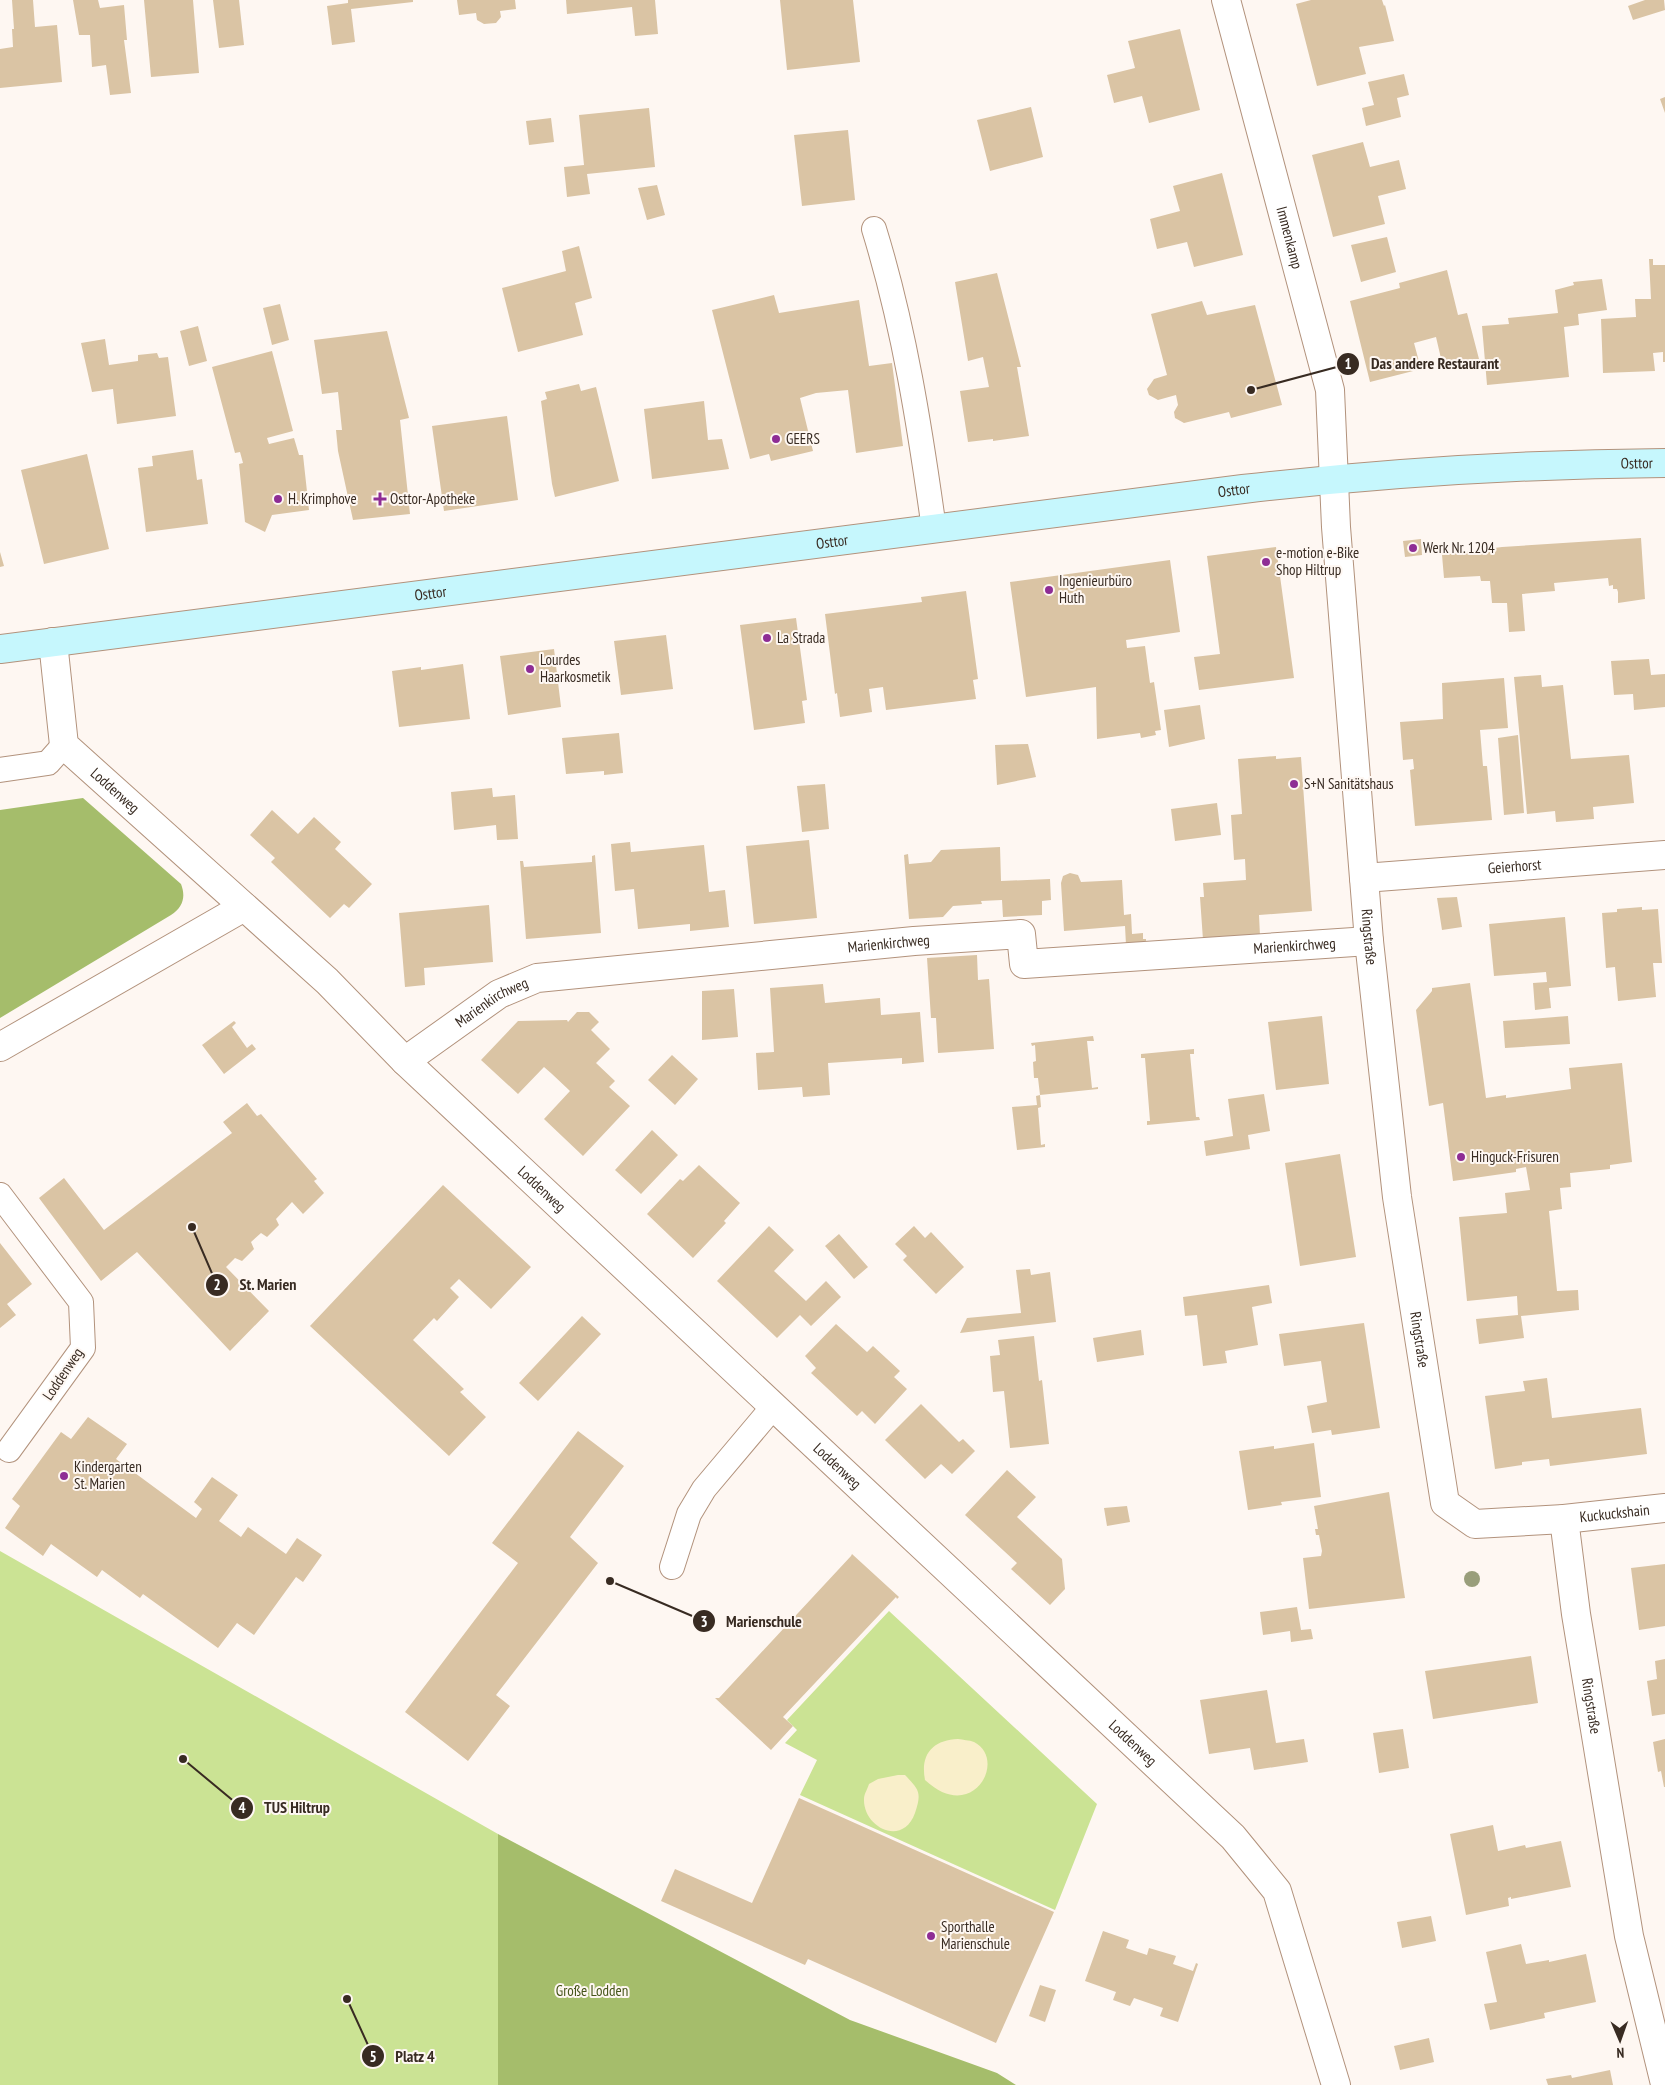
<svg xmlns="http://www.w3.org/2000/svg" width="1665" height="2085" font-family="'PT Sans Narrow',sans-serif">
	<rect width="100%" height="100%" fill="#fef7f2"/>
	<path fill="#cbe394" d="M0 1551 498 1834V2085H0Z
		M889 1611 1097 1804 1055 1910 800 1795 817 1760 785 1743 797 1730 787 1720Z"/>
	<path fill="#a5bd6b" d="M83 798 181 884C186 897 183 907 171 915L0 1018V810Z
		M498 1834 850 2020 997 2073 1016 2085H498Z"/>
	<path fill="#f9efca" d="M958 1739C963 1740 969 1740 974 1742 1008 1759 973 1825 925 1780 920 1754 933 1740 958 1739Z
		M898 1775H905C919 1790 922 1792 915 1813 903 1847 863 1828 864 1799 864 1794 868 1788 869 1784L878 1779Z"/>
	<path fill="#dac4a4" d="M12 0H33L35 27 57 25 62 82 0 88V49L13 47 12 29H14Z
		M73 0H98L100 8 124 5 127 40H124L131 93 110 95 106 65 92 67 90 35H79Z
		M144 0H193L199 73 151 77Z
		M213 0H239L244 45 219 48Z
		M348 0H413V2L351 9 355 42 332 45 327 6 348 3Z
		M457 0H515L516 9 500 11 501 17 496 23 484 24 477 20 476 13 459 15Z
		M566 0H655L658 34 635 36 632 7 567 14Z
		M780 0H853L860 62 787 70Z
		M1311 0H1382L1384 6 1385 5 1394 41 1359 47 1366 74 1317 86 1296 4Z
		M1645 0H1664L1665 10 1633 20 1628 6Z
		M1180 29 1200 110 1149 123 1142 96 1114 103 1107 75 1135 68 1128 41Z
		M1404 74 1409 95 1397 98 1401 117 1366 126 1362 108 1374 105 1368 82Z
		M1665 97V113L1660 99Z
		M1031 107 1043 157 990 171 977 120Z
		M649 108 655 167 587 174 590 194 567 197 564 167 584 165 579 115Z
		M551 118 554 142 529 145 526 121Z
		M848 130 855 200 802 206 794 135Z
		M1363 142 1370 167 1399 160 1406 189 1378 196 1385 224 1333 237 1312 155Z
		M1222 173 1243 255 1194 267 1187 242 1157 249 1150 219 1180 211 1173 186Z
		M657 185 665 215 647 220 638 188Z
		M1387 237 1396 272 1361 282 1351 245Z
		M579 246 592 298 575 303 583 335 518 352 502 288 566 271 562 251Z
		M1649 259H1653V265H1665V362H1663V352L1653 353 1655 371 1603 373 1601 319 1636 317 1635 299H1651Z
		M1447 270 1458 315 1467 313 1479 359 1443 367 1436 337 1414 343 1421 369 1370 382 1350 301 1400 288 1399 283Z
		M997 273 1021 367H1017L1029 436 993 441V439L968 442 960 391 989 387 983 357 968 361 955 282Z
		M1602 279 1607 310 1578 314 1579 325 1564 327 1569 377 1487 385 1482 326 1509 324 1508 318 1558 313 1555 290 1574 285 1573 282Z
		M774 295 779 313 859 300 869 366 892 363 903 446 856 453 848 390 816 393 800 398 813 451 771 461 769 454 750 459 712 310Z
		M1202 301 1207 315 1255 305 1282 405 1231 418 1229 412 1184 423 1175 418 1174 412 1178 405 1176 395 1158 400 1149 395 1147 389 1154 379 1167 375 1151 314Z
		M280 304 289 340 272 345 263 308Z
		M198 326 207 361 189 366 180 331Z
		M387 331 409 418 400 420 410 514 353 520 338 451 336 430H342L338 392 322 394 314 340Z
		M105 339 109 365 138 361V355L157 353 159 358 168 357 176 416 117 424 113 389 92 392 81 343Z
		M272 351 293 431 267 438 269 444 294 438 299 455H303L309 510 272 515 265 532 245 522 239 464 243 463 240 452 235 453 212 367Z
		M579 384 581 391 596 387 619 481 555 497 552 484 541 401 547 399 545 392Z
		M704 401 708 440 722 439 729 469 652 479 644 409Z
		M507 416 518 500 444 511 432 426Z
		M193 450 197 480 202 479 208 524 146 532 138 468 153 466 152 456Z
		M87 454 109 549 44 564 21 470Z
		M1641 538 1645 599 1618 603V592L1617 589H1613V585L1609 586 1608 578 1554 583 1555 591 1522 594 1525 631 1509 632 1507 603H1492L1490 581H1481L1480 576 1444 578 1442 555 1502 547Z
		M1421 539 1422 555 1405 557 1403 541Z
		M1276 547 1294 678 1199 690 1194 657 1220 654 1207 556Z
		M0 552 4 566 0 567Z
		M1170 560 1180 632 1126 640 1127 648 1145 646 1150 683 1154 682 1161 730 1155 731 1156 735 1141 738 1140 733 1097 739 1096 687 1026 697 1010 582Z
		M966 591 978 679 973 680 976 699 886 710 883 687 869 689 872 712 840 717 837 693 835 694 825 614 922 602 921 597Z
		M796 618 807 700 802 701 805 723 754 730 740 625Z
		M666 635 673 689 621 695 614 641Z
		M554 649 561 707 508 715 500 656Z
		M1649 659 1651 675 1665 674V707L1634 710 1633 694 1614 695 1611 661Z
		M463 664 470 719 399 727 392 671 421 667V670Z
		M1541 675 1542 687 1563 685 1571 759 1629 755 1634 803 1593 807 1594 819 1556 822 1555 811 1527 814 1514 677Z
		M1504 678 1508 728 1480 730 1483 766H1487L1492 820 1415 826 1410 770 1414 769 1413 759 1403 760 1400 722 1443 719 1442 683Z
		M1200 705 1205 739 1169 747 1164 710Z
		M619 733 623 773 604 775V771L566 774 562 738Z
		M1518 735 1524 813 1504 815 1498 738Z
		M1028 744 1036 777 997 785 995 745Z
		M1276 756V759L1301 757 1312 911 1259 915 1260 936 1203 940 1200 897H1204L1203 883 1246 880 1245 859 1234 860 1231 815 1242 814 1238 759Z
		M825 784 829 829 802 832 797 786Z
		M492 788 493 797 515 795 518 839 497 840 496 825 454 830 451 792Z
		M1217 803 1221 835 1175 841 1171 809Z
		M272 810 298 834 314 817 341 842 335 849 372 884 349 908 344 904 330 918 271 862 275 858 250 835Z
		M809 840 817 918 754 924 746 846Z
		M630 842 631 852 704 845 709 892 725 890 729 927 690 931V924L638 929 634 889 615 891 611 844Z
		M1000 847 1001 881 1050 879 1051 900 1042 901V915L1003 917 1002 900 981 901 982 904 953 906 943 917 909 919 904 855 908 854 909 864 931 862 941 850Z
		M595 855 601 933 526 939 520 861H523L524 867 592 862V856Z
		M1070 873 1078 875 1081 882 1122 880 1124 915 1131 914 1132 934 1143 933V939H1146V943L1126 945 1125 926 1064 931 1061 883 1063 876Z
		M1457 897 1462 927 1442 930 1437 898Z
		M489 905 493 962 424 968 425 985 405 987 399 913Z
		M1642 907V910L1658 909 1662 963H1653L1656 997 1618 1001 1615 967 1606 968 1602 913 1617 912V909Z
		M1565 917 1571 986 1549 988 1551 1008 1535 1010 1533 983 1547 982 1546 972 1494 976 1489 924Z
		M977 955 978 980 989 979 994 1049 938 1053 936 1018H931L927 958Z
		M1470 983 1486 1098 1506 1095V1098L1571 1089 1569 1068 1622 1063 1632 1162 1610 1165V1169L1570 1173 1571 1187 1560 1188 1562 1209 1549 1211 1557 1291 1578 1290 1579 1310 1521 1316 1524 1338 1479 1344 1476 1319 1518 1315 1517 1296 1467 1301 1459 1217 1507 1213 1505 1193 1530 1190 1526 1167 1516 1169V1172L1453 1181 1443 1103 1429 1106 1416 1010 1432 991V988Z
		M823 984 825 1003 880 998 881 1015 920 1012 924 1062 902 1064V1058L828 1063 830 1095 803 1097 802 1087 758 1090 756 1053 774 1052 770 988Z
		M734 989 738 1037 702 1040V991Z
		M577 1012H589L599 1022 591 1030 610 1049 596 1063 615 1081 609 1087 630 1106 583 1156 544 1119 570 1091 552 1074 544 1067 518 1094 481 1060 518 1021 567 1020 568 1022Z
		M1322 1016 1329 1084 1276 1090 1268 1022Z
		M1568 1016 1570 1044 1505 1048 1503 1021Z
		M234 1021 236 1023 232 1027 247 1048 252 1044 256 1049 224 1074 202 1045Z
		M1093 1036 1094 1041H1087L1092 1088 1098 1087V1089L1040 1095 1038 1078H1034L1033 1062 1036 1061 1035 1045 1032 1046 1031 1043Z
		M1194 1049V1054H1190L1196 1117H1199L1200 1120 1147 1125V1121H1150L1145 1058H1141V1054Z
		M672 1055 698 1079 675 1105 648 1080Z
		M1264 1094 1270 1131 1248 1135 1250 1149 1206 1156 1204 1141 1233 1136 1228 1099Z
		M1040 1095 1041 1107 1038 1108 1041 1145 1045 1144V1147L1017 1150 1012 1107 1037 1105 1036 1096Z
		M247 1103 257 1116 261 1114 317 1179 314 1181 324 1193 303 1214 292 1202 276 1219 279 1225 267 1237 261 1233 251 1242 254 1249 242 1261 235 1258 226 1267 269 1311 230 1351 137 1252 101 1281 39 1198 64 1178 104 1230 232 1133 223 1122Z
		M652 1130 678 1155 641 1194 615 1170Z
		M1340 1154 1356 1257 1300 1266 1285 1163Z
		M699 1165 740 1203 724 1221 726 1223 693 1258 647 1214 680 1179 683 1181Z
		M443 1185 531 1267 491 1309 459 1279 450 1288 459 1297 437 1321 434 1318 413 1340 464 1389 460 1392 486 1417 449 1456 310 1326Z
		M769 1226 794 1250 774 1271 806 1301 826 1281 841 1297 811 1326 800 1315 777 1338 717 1281Z
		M914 1226 925 1238 931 1232 964 1267 936 1294 903 1260 907 1256 895 1244Z
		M839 1234 868 1267 854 1279 825 1246Z
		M0 1243 32 1284 7 1304 16 1315 0 1328Z
		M1030 1269 1031 1275 1050 1272 1056 1322 960 1333 967 1318 1021 1313 1016 1270Z
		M1269 1285 1272 1303 1252 1307 1258 1345 1225 1351 1227 1363 1203 1366 1197 1315 1185 1316 1183 1297Z
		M582 1316 601 1334 538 1401 519 1383Z
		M1364 1323 1380 1428 1332 1435 1331 1430 1312 1433 1307 1406 1327 1402 1321 1361 1284 1366 1279 1334Z
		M836 1324 867 1352 873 1346 900 1371 894 1377 907 1389 875 1424 862 1411 857 1416 811 1373 816 1368 805 1356Z
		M1141 1330 1144 1355 1097 1362 1093 1338Z
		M1034 1336 1039 1381 1042 1380 1049 1444 1010 1448 1004 1391 993 1392 990 1356 1000 1355 998 1340Z
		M1547 1378 1552 1418 1641 1408 1647 1454 1550 1466 1549 1459 1522 1462V1465L1495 1469 1485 1396 1525 1391 1523 1381Z
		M921 1404 959 1442 963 1439 975 1451 952 1474 941 1464 925 1479 885 1440Z
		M88 1417 127 1444 116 1459 196 1518 202 1509 194 1502 212 1477 238 1495 219 1521 241 1537 248 1527 286 1554 297 1538 322 1555 303 1582 296 1577 254 1635 237 1623 218 1648 143 1594 140 1598 102 1570 97 1577 51 1544 43 1556 5 1528 20 1506 12 1499 61 1432 71 1439Z
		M578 1431 624 1466 570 1537 598 1563 496 1695 510 1706 468 1761 405 1712 518 1563 492 1543Z
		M1314 1443 1321 1497 1281 1502 1282 1505 1248 1510 1239 1451 1274 1446V1449Z
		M1007 1470 1036 1497 1017 1517 1062 1559 1065 1589 1050 1605 1011 1569 1017 1563 965 1515Z
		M1389 1492 1405 1598 1309 1609 1303 1558 1321 1556 1322 1551 1319 1535H1316L1315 1529H1318L1314 1506Z
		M1127 1506 1130 1522 1107 1526 1104 1508Z
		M852 1554 899 1597 897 1599 896 1597 783 1717 793 1726 771 1750 715 1698H719L851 1556Z
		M1665 1564V1626L1639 1630 1631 1568Z
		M1297 1607 1301 1630 1311 1629 1313 1639 1291 1642 1290 1631 1263 1635 1260 1612Z
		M1531 1656 1538 1703 1433 1719 1425 1671Z
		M1665 1659V1714L1652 1716 1647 1681 1657 1679 1655 1661Z
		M1267 1690 1276 1743 1304 1739 1308 1762 1254 1770 1250 1748 1209 1754 1200 1700Z
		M1403 1729 1409 1768 1379 1773 1373 1733Z
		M1665 1739V1787H1664L1661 1771 1658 1772 1653 1742Z
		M799 1798 1054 1912 996 2043 808 1959 805 1965 661 1901 675 1869 752 1903Z
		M1493 1825 1498 1851 1525 1845 1526 1848 1561 1841 1571 1887 1511 1899V1897L1508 1898 1509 1906 1466 1915 1450 1834Z
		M1431 1916 1436 1941 1402 1948 1397 1922Z
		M1103 1931 1129 1940 1126 1948 1147 1955 1149 1948 1176 1956 1173 1964 1193 1971 1196 1963 1198 1964 1178 2022 1160 2016 1163 2008 1134 1998 1130 2006 1113 2000 1116 1992 1085 1981Z
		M1521 1944 1526 1964 1549 1960V1962L1586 1954 1596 2002 1544 2013 1545 2018 1490 2030 1484 2004 1497 2002 1486 1952Z
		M1040 1985 1056 1990 1045 2022 1029 2016Z
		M1429 2038 1434 2062 1400 2070 1394 2046Z
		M1610 2070 1613 2085H1548L1546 2079 1571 2075 1572 2078Z"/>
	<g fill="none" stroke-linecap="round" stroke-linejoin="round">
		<g stroke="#b2927c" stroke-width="26">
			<path id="service" d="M874 229C904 326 920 428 934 529
				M0 770 48 763 64 745
				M0 1195 81 1302 83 1348 9 1450
				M672 1567 689 1514 704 1489 773 1407"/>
		</g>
		<g stroke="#b2927c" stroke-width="30">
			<g id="minor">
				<path id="s1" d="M1226 0 1330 390 1336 527 1369 941 1397 1197 1445 1503 1475 1524 1564 1519 1665 1508"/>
				<path id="s2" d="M53 642 64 745 327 981 405 1061 1233 1837 1277 1891 1336 2085"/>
				<path id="s3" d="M1364 878 1665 855"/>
				<path d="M0 1047 244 907"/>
				<path id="s4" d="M405 1061 499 994 537 978 914 941 1021 934 1024 964 1369 941"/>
				<path id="s5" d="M1564 1519 1576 1614 1629 1936 1665 2084"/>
			</g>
		</g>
		<g stroke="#b2927c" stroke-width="30">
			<g id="secondary">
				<path id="s6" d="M0 649 1243 489C1383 473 1524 464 1665 463"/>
			</g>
		</g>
		<use href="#service" stroke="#fff" stroke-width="24"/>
		<use href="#minor" stroke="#fff" stroke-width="28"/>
		<use href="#secondary" stroke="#c6f7fd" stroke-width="28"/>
	</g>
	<circle fill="#999e7b" cx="1472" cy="1579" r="8"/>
	<g fill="#8e2d95" stroke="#fef7f2" stroke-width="2">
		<circle cx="776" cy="439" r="5"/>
		<circle cx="278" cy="499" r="5"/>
		<path d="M377.5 491.5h5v5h5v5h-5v5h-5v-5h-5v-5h5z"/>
		<circle cx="1413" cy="548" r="5"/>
		<circle cx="1266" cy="562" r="5"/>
		<circle cx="1049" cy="590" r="5"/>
		<circle cx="767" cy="638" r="5"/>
		<circle cx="530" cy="669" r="5"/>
		<circle cx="1294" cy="784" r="5"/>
		<circle cx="1461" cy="1157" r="5"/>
		<circle cx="64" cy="1476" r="5"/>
		<circle cx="931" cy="1936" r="5"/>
	</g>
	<g text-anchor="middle" stroke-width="4" stroke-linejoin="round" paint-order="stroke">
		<g font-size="15" fill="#382b22" stroke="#fef7f2">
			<text dy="5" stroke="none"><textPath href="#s1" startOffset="246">Immenkamp</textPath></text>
			<text dy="5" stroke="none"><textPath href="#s6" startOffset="1648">Osttor</textPath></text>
			<text dy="5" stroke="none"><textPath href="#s6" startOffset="1244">Osttor</textPath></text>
			<text dy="5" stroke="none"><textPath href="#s6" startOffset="839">Osttor</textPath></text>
			<text dy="5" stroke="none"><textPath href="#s6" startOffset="434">Osttor</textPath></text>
			<text dy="5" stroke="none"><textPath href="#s2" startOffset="172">Loddenweg</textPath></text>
			<text dy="5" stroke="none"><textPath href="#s3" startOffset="151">Geierhorst</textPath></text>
			<text dy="5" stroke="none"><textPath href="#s1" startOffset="952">Ringstraße</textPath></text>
			<text dy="5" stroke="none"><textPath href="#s4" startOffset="510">Marienkirchweg</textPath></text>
			<text dy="5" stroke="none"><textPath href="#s4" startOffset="944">Marienkirchweg</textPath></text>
			<text dy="5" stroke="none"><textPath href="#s4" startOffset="105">Marienkirchweg</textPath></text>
			<text dy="5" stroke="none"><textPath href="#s2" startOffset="756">Loddenweg</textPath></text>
			<text dy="5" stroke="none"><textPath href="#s1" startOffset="1358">Ringstraße</textPath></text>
			<text transform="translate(63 1374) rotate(-56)" y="5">Loddenweg</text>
			<text dy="5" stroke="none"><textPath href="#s2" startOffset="1161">Loddenweg</textPath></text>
			<text dy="5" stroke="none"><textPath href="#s1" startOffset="1700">Kuckuckshain</textPath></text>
			<text dy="5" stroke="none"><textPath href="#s5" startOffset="189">Ringstraße</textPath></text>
			<text dy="5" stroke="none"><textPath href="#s2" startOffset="1566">Loddenweg</textPath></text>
		</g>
		<g font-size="15" fill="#382b22" stroke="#fef7f2" text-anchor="start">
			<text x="786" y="444">GEERS</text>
			<text x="288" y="504">H. Krimphove</text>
			<text x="390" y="504">Osttor-Apotheke</text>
			<text x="1423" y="553">Werk Nr. 1204</text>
			<text x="1276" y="558">e-motion e-Bike<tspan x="1276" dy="17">Shop Hiltrup</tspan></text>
			<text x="1059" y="586">Ingenieurbüro<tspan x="1059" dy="17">Huth</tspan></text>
			<text x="777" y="643">La Strada</text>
			<text x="540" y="665">Lourdes<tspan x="540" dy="17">Haarkosmetik</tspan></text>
			<text x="1304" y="789">S+N Sanitätshaus</text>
			<text x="1471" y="1162">Hinguck-Frisuren</text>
			<text x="74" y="1472">Kindergarten<tspan x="74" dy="17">St. Marien</tspan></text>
			<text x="941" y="1932">Sporthalle<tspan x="941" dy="17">Marienschule</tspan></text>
		</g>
		<g font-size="15" fill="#46551a" stroke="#fef7f2">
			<text x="592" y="1996">Große Lodden</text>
		</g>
	</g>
	<path fill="none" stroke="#382b22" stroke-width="2" d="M1251 390L1348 364M192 1227L217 1285M610 1581L704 1621M183 1759L242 1808M347 1999L373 2056"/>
	<g fill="#382b22" stroke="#fef7f2" stroke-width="2">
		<circle cx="1251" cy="390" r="5"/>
		<circle cx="192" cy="1227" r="5"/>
		<circle cx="610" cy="1581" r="5"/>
		<circle cx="183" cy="1759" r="5"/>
		<circle cx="347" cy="1999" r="5"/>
		<circle cx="1348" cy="364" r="12"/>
		<circle cx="217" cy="1285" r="12"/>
		<circle cx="704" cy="1621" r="12"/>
		<circle cx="242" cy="1808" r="12"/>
		<circle cx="373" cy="2056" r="12"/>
	</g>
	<g font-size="15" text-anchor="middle" font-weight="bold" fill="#fff">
		<text x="1348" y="369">1</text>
		<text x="217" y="1290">2</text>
		<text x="704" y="1627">3</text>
		<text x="242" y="1813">4</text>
		<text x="373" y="2062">5</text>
	</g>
	<g font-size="16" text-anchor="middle" font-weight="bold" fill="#382b22" stroke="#fef7f2" stroke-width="4" stroke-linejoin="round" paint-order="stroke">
		<text x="1435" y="369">Das andere Restaurant</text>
		<text x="268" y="1290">St. Marien</text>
		<text x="764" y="1627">Marienschule</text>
		<text x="297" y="1813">TUS Hiltrup</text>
		<text x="415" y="2062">Platz 4</text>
	</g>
	<g transform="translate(1620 2040) rotate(178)" stroke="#fef7f2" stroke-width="4" paint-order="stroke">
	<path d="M0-4L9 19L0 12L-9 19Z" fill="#382b22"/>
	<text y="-8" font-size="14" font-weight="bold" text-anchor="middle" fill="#382b22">N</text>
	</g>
</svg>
